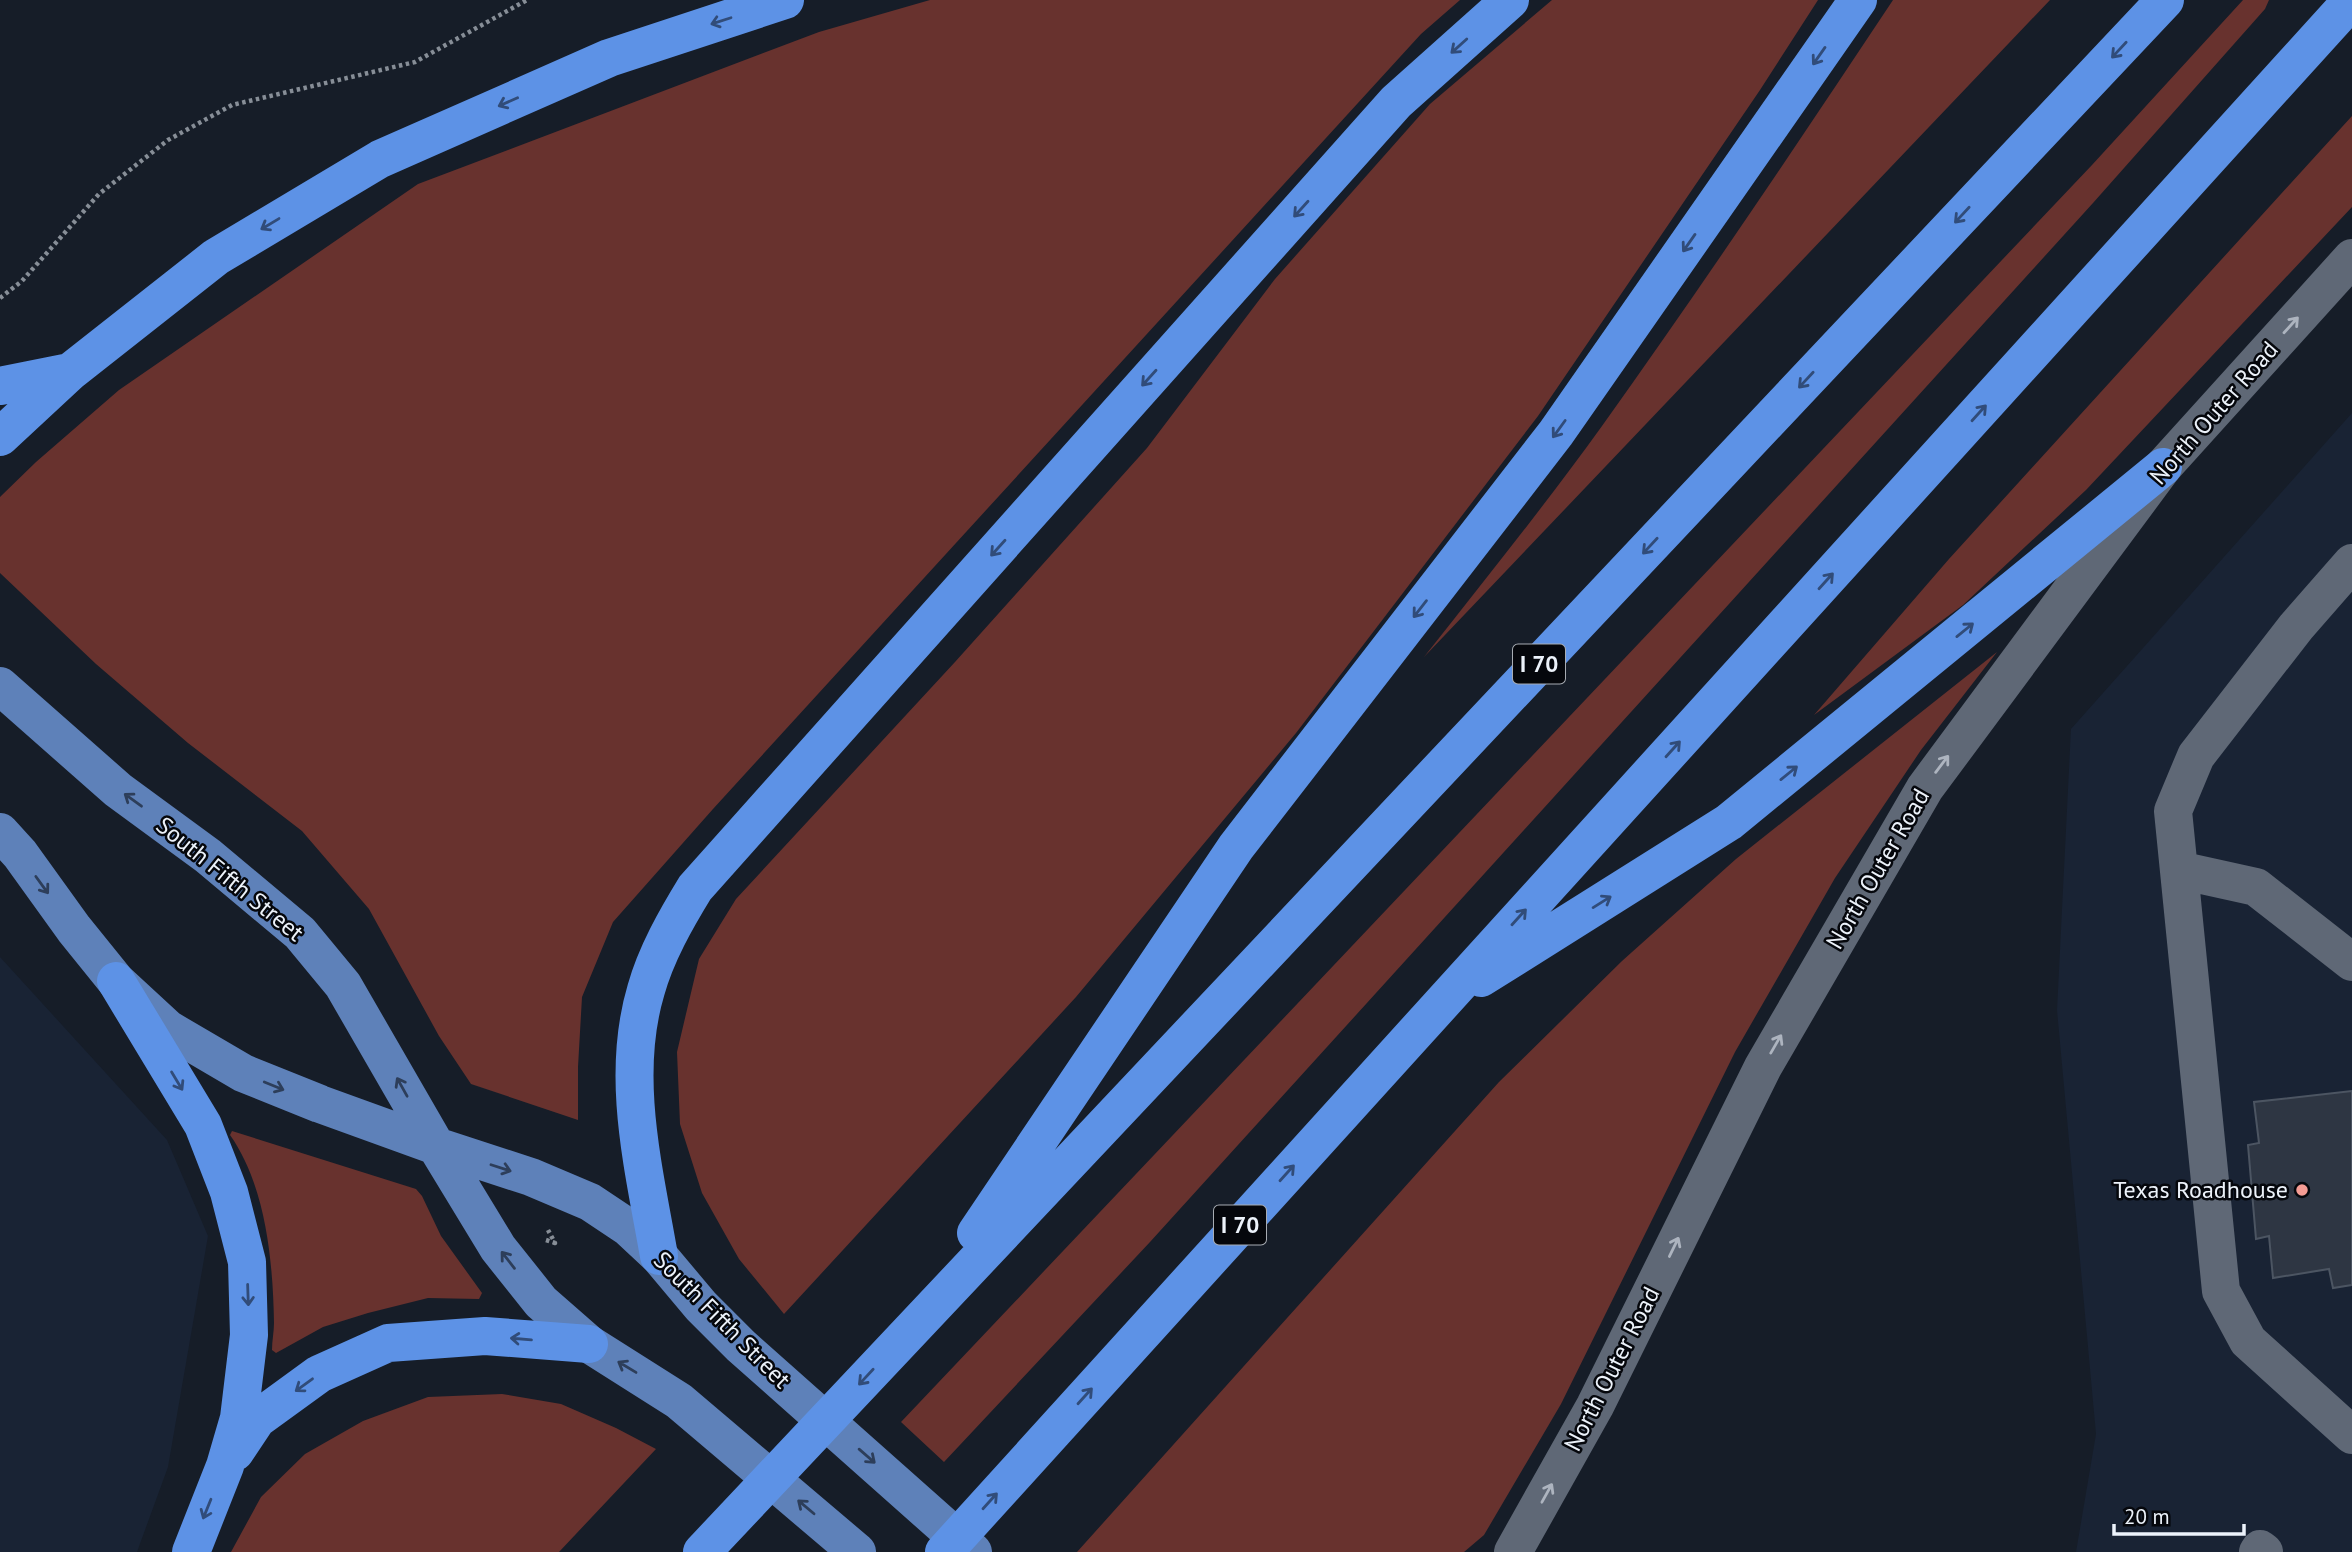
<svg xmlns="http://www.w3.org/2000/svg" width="2352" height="1552" font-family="'PT Sans',sans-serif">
	<rect width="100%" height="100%" fill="#161d28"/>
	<path fill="#192334" d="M2352 413V1552H2076L2096 1434 2057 1010 2071 729Z
		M0 957 167 1140 208 1236 168 1467 137 1552H0Z"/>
	<path fill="#68322e" d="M930 0H1460L1421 34 713 809 613 922 582 997 578 1067V1120L471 1084 439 1036 369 909 302 831 188 743 96 664 0 573V497L36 462 119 390 418 184 819 32Z
		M1552 0H1818L1760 90 1538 416 1296 733 1076 997 784 1314 739 1259 702 1193 680 1124 677 1052 699 959 736 899 955 662 1147 448 1275 279 1430 104Z
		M1893 0H2050L1424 657C1484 581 1545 505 1602 426 1702 286 1798 143 1893 0Z
		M2243 0H2269L2265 9 2093 203 1150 1242 944 1462 901 1422 2092 165Z
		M2352 116V207L2086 490 1963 605 1814 715 1949 559Z
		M1997 652 1921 750 1835 878 1735 1052 1561 1404 1484 1535 1464 1552H1077L1499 1082 1622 961 1736 859Z
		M232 1131 416 1189 422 1196 441 1236 482 1293 479 1299 428 1298 368 1313 323 1327 276 1353 272 1350C272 1340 274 1332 274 1323 273 1262 266 1186 230 1135Z
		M502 1394 561 1404 616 1428 656 1449 559 1552H231L261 1497 305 1454 363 1421 428 1397Z"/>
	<path fill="#2e3643" stroke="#4c5562" stroke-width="2" d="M2352 1091V1285L2333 1288 2329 1269 2273 1278 2269 1236 2256 1239 2248 1145 2259 1143 2254 1102Z"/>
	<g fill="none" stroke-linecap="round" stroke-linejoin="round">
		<path stroke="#878e97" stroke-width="4.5" stroke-dasharray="3.5 3.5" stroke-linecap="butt" d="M0 298 22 281 99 194 168 140 232 105 415 62 527 0
			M546 1240 555 1243 548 1230"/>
		<path stroke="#5f6876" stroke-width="38" d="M2352 563 2296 627 2196 756 2173 811 2221 1291 2248 1341 2352 1435
			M2179 870 2256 887 2352 962
			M1513 1552 1595 1406 1763 1067 1925 788 2163 467 2352 258
			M2258 1552 2260 1549 2264 1552"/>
		<path stroke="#5e81b9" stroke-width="38" d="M0 686 118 790 208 856 300 933 343 985 436 1146 498 1248 541 1302 589 1344 679 1401 857 1552
			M0 832 20 854 74 929 116 981 168 1029 243 1073 320 1104 436 1146 531 1177 590 1202 629 1228 659 1256 701 1306 741 1346 973 1552"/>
		<path stroke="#5d92e6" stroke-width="38" d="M0 386 70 372
			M0 437 70 372 216 257 380 159 609 58 785 0
			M1481 978 1729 822 2163 467
			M116 981 203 1125 229 1192 247 1262 249 1335 239 1418 225 1466 191 1552
			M976 1233 1236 847 1556 433 1858 0
			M659 1256C644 1169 620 1077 646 990 656 954 676 919 695 888L1396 102 1510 0
			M235 1452 257 1419 319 1374 388 1343 485 1336 589 1344
			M702 1552 2165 0
			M944 1552 2352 0"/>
	</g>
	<defs><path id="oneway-shaft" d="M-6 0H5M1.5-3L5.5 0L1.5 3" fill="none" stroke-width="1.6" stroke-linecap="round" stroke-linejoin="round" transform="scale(1.75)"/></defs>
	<g stroke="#314c79">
		<use href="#oneway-shaft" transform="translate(721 21) rotate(162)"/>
		<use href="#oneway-shaft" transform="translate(1459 46) rotate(138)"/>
		<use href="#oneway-shaft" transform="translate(2119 50) rotate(133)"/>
		<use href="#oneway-shaft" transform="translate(1819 56) rotate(125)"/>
		<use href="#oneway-shaft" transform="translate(508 102) rotate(156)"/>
		<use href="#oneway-shaft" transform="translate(1301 209) rotate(132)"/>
		<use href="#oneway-shaft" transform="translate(1962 215) rotate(133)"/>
		<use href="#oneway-shaft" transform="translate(270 224) rotate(149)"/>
		<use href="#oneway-shaft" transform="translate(1689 243) rotate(125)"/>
		<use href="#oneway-shaft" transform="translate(1149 378) rotate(132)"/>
		<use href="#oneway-shaft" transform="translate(1806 380) rotate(133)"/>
		<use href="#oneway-shaft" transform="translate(1979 413) rotate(-48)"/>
		<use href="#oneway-shaft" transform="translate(1559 429) rotate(126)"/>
		<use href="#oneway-shaft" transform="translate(1650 546) rotate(133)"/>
		<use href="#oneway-shaft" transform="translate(998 548) rotate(132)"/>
		<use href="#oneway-shaft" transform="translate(1826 581) rotate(-48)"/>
		<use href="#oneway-shaft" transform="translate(1420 609) rotate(128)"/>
		<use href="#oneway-shaft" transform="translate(1965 630) rotate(-39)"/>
		<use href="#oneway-shaft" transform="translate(1673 749) rotate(-48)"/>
		<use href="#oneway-shaft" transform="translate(1789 773) rotate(-39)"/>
		<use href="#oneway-shaft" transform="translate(1602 902) rotate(-32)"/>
		<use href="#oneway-shaft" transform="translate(1519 917) rotate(-48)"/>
		<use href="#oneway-shaft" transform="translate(177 1081) rotate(59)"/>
		<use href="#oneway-shaft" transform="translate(1287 1173) rotate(-48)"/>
		<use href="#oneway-shaft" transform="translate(248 1295) rotate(88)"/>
		<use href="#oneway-shaft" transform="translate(521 1339) rotate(-175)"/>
		<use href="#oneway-shaft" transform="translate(866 1377) rotate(133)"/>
		<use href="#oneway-shaft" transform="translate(304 1385) rotate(144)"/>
		<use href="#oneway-shaft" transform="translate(1085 1396) rotate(-48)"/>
		<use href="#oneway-shaft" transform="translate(990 1501) rotate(-48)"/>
		<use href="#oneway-shaft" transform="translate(207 1509) rotate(112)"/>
	</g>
	<g stroke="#adb4bf">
		<use href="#oneway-shaft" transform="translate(2291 325) rotate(-48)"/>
		<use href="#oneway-shaft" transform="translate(1942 764) rotate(-53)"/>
		<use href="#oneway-shaft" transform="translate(1776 1044) rotate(-60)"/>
		<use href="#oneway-shaft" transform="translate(1674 1247) rotate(-64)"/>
		<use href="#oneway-shaft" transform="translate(1547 1493) rotate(-61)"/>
	</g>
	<g stroke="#2d3e5a">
		<use href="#oneway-shaft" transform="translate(133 800) rotate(-144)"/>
		<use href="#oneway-shaft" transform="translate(42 885) rotate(54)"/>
		<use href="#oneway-shaft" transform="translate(274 1086) rotate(22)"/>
		<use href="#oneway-shaft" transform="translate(402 1087) rotate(-119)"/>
		<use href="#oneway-shaft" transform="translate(501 1168) rotate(18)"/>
		<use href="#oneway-shaft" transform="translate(508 1260) rotate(-128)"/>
		<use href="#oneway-shaft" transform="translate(627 1367) rotate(-149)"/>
		<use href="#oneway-shaft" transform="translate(867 1456) rotate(41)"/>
		<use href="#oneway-shaft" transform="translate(806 1507) rotate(-140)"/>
	</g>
	<circle fill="#f59c94" stroke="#05070c" stroke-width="2.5" cx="2302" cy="1190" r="7"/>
	<g text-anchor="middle" stroke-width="5" stroke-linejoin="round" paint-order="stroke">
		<g fill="#05070c" stroke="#a7acb3" stroke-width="2">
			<rect x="1513" y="644.5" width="52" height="39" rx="5"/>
			<rect x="1214" y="1205.5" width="52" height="39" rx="5"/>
		</g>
		<g font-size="23" font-weight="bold" fill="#ecf2fa">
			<text x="1539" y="672">I 70</text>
			<text x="1240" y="1233">I 70</text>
		</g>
		<g font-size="24" fill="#ecf2fa" stroke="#05070c">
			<text transform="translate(2214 413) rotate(-49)" y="8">North Outer Road</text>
			<text transform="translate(1878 869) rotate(-60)" y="8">North Outer Road</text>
			<text transform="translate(230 879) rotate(39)" y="8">South Fifth Street</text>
			<text transform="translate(722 1320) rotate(45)" y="8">South Fifth Street</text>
			<text transform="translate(1612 1369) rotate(-63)" y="8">North Outer Road</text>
		</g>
		<g font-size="24" fill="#ecf2fa" stroke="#05070c" text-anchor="end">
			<text x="2288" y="1198">Texas Roadhouse</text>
		</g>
	</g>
	<path d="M2114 1524v10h130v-10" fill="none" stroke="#ecf2fa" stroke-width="3.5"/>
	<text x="2124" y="1524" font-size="21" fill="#ecf2fa" stroke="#05070c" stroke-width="5" paint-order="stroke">20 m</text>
</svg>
